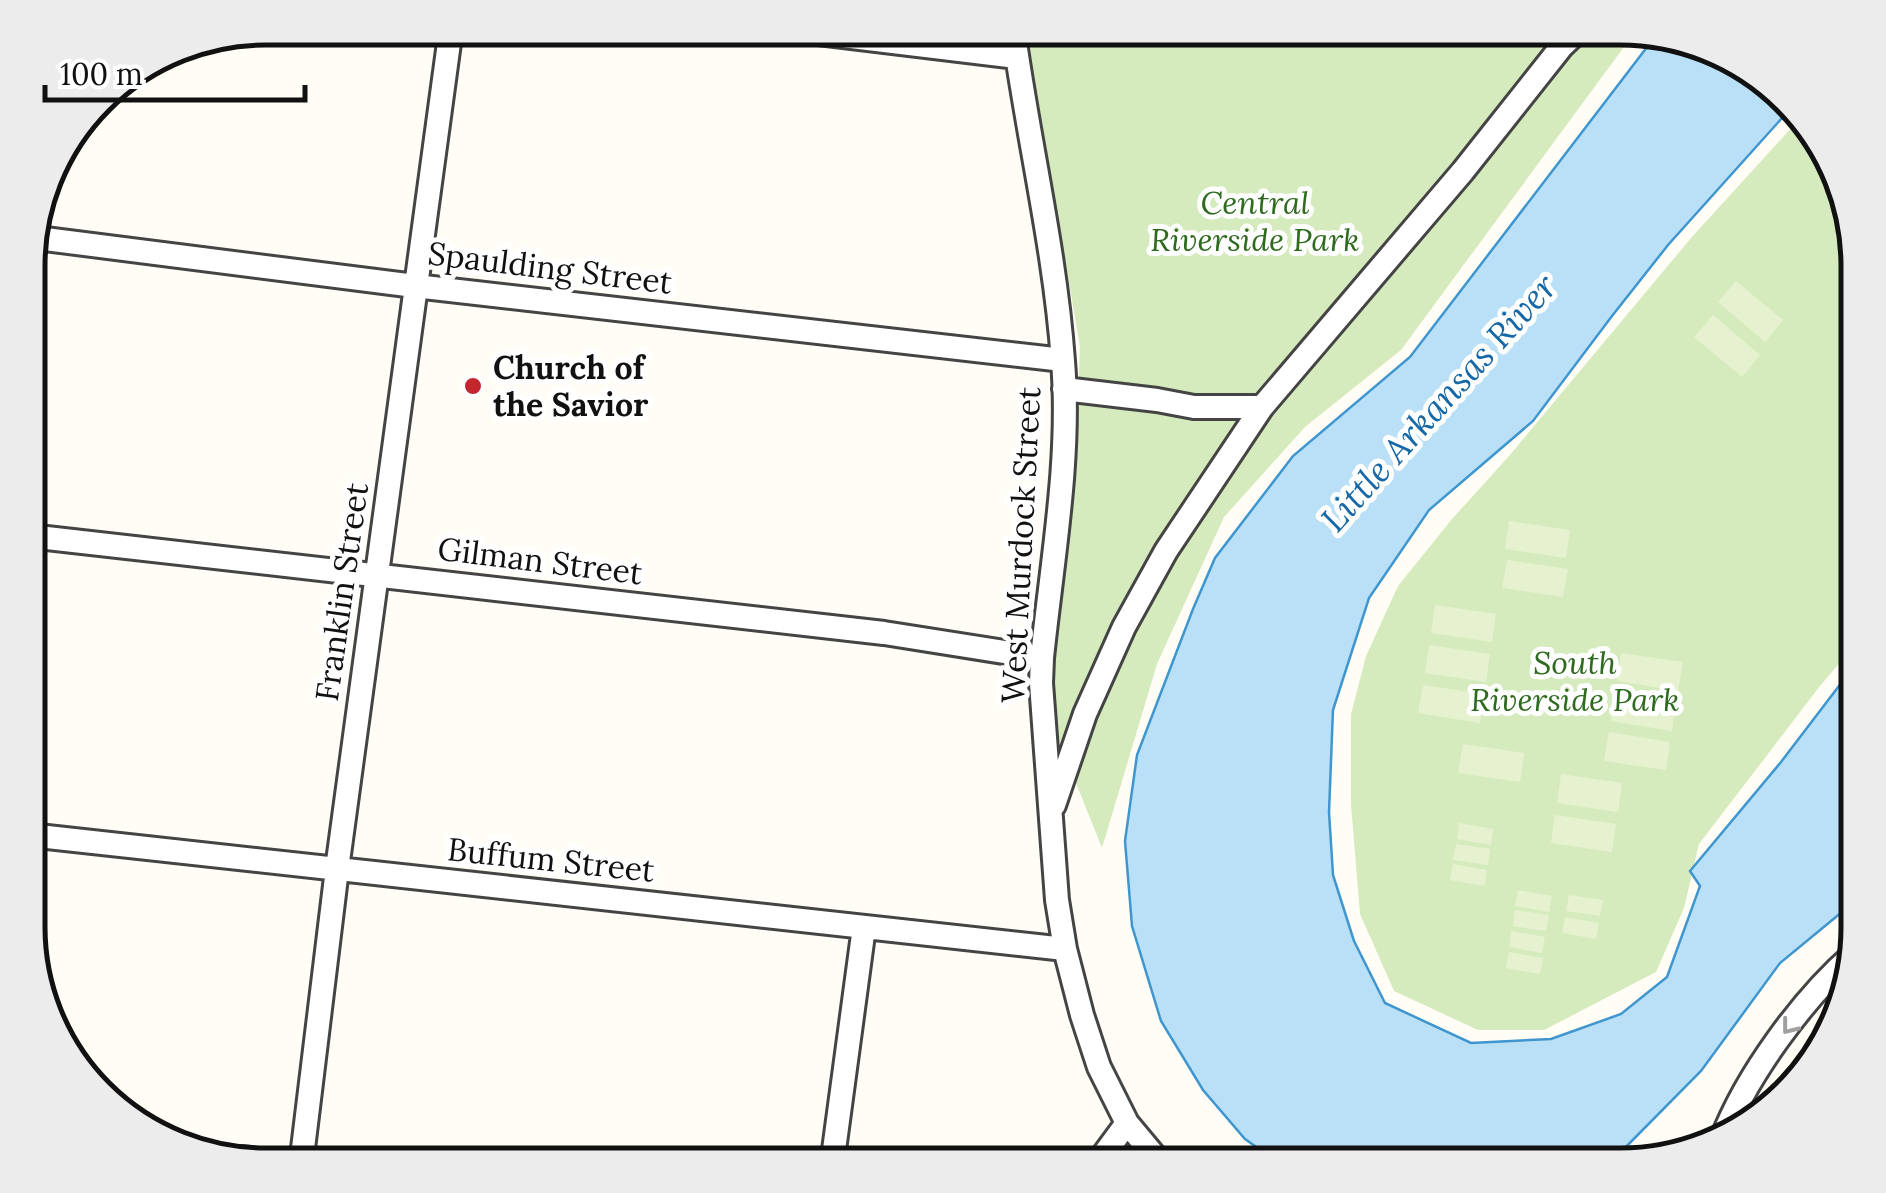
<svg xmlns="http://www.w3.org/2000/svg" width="1886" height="1193" font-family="Lora,serif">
	<rect width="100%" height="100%" fill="#fffdf5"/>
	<path fill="#d5ebbd" d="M1026 28H1621L1635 32 1401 350 1305 427 1224 517 1157 664 1102 848 1056 733 1054 656 1067 560 1076 454 1080 347Z
		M1799 117 1826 146 1858 249V641L1820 686 1699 844 1684 908 1656 972 1544 1030H1478L1394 991 1360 914 1351 805V714L1366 656 1398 586 1452 519 1509 456 1691 238 1794 125Z"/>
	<path fill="#e6f2cf" d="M1736 281 1783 320 1765 342 1718 302Z
		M1713 315 1760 355 1742 377 1694 337Z
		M1509 521 1570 530 1566 558 1505 549Z
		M1507 560 1568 569 1563 597 1502 588Z
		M1435 605 1496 614 1492 642 1431 633Z
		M1429 645 1490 654 1486 682 1425 673Z
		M1621 653 1683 662 1678 691 1617 681Z
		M1423 685 1484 694 1480 723 1418 713Z
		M1615 693 1676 702 1672 731 1611 721Z
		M1609 732 1670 742 1666 770 1604 761Z
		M1463 744 1524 753 1520 782 1458 773Z
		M1561 774 1622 783 1618 812 1557 803Z
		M1555 815 1616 824 1612 852 1551 843Z
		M1459 823 1493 829 1491 845 1457 839Z
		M1456 844 1490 849 1488 865 1453 860Z
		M1453 864 1487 870 1485 886 1450 880Z
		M1518 890 1552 896 1549 912 1515 906Z
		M1569 895 1603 900 1600 916 1566 911Z
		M1515 910 1549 915 1546 931 1513 926Z
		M1565 917 1599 923 1596 939 1562 933Z
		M1511 931 1545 937 1542 953 1509 947Z
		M1509 952 1543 958 1540 974 1506 968Z"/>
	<path fill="#b9e0f7" stroke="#3f96cf" stroke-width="2.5" d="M1654 38 1752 67 1791 108 1668 245 1612 316 1533 421 1429 510 1369 598 1333 710 1329 812 1333 875 1354 941 1385 1003 1471 1043 1551 1039 1621 1014 1667 977 1700 886 1690 871 1781 762 1858 661V895L1848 907 1780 963 1701 1071 1615 1158 1605 1165H1282L1245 1139 1203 1090 1161 1021 1132 926 1125 841 1137 755 1193 609 1215 558 1293 456 1410 357Z"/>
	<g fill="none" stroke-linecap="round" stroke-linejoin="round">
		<g stroke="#444" stroke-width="28">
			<path id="minor" d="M777 28 1017 57
				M1013 28C1028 139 1055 249 1063 361 1071 458 1052 561 1042 658L1041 683 1057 900 1065 949 1082 1015 1099 1067 1127 1123 1162 1165
				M29 237 415 286 1063 360
				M1064 389 1157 400 1194 407H1262
				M29 536 884 633 1042 658
				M1054 805 1085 714 1124 627 1166 551 1262 407 1463 171 1562 46 1581 28
				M29 835 1065 949
				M1803 1074 1822 1049
				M1722 1139C1746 1076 1803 998 1854 954
				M240 1158 306 1165
				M301 1165 337 869 451 28
				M832 1165 864 927
				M1096 1165 1127 1123"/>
		</g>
		<use href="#minor" stroke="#fff" stroke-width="22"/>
	</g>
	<defs><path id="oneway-chevron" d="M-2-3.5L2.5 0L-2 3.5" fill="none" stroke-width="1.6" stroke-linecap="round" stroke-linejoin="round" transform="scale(2.5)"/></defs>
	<use stroke="#a0a0a0" href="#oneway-chevron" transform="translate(1789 1027) rotate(128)"/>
	<circle fill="#c4262e" stroke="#fff" stroke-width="4" cx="473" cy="386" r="10"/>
	<g text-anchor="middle" stroke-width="10" stroke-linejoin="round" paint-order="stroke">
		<g font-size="32" font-style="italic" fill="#2f6b1f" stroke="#fff">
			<text x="1255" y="214">Central<tspan x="1255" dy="37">Riverside Park</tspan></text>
			<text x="1575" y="674">South<tspan x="1575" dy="37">Riverside Park</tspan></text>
		</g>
		<g font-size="32" fill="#111" stroke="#fff">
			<text transform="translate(550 268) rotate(7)" y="11">Spaulding Street</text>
			<text transform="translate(1021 545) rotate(-87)" y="11">West Murdock Street</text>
			<text transform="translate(540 561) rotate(7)" y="11">Gilman Street</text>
			<text transform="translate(342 592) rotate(-82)" y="11">Franklin Street</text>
			<text transform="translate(551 860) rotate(6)" y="11">Buffum Street</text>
		</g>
		<g font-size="32" font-weight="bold" fill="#111" stroke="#fff" text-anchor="start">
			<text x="493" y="379">Church of<tspan x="493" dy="37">the Savior</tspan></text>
		</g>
		<g font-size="35" font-style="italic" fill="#1768a6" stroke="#fff">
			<text transform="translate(1439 403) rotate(-48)" y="12">Little Arkansas River</text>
		</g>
	</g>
	<path d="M0 0H1886V1193H0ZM266 45H1620A221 221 0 0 1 1841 266V927A221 221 0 0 1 1620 1148H266A221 221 0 0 1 45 927V266A221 221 0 0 1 266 45Z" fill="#ececec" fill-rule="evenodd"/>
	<path fill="none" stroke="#111" stroke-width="5" d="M266 45H1620A221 221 0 0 1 1841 266V927A221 221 0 0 1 1620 1148H266A221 221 0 0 1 45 927V266A221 221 0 0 1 266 45Z"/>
	<path d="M45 85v15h260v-15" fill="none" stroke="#111111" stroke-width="5"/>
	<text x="60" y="85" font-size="30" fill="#111111" stroke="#ffffff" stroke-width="8" paint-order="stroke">100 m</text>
</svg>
